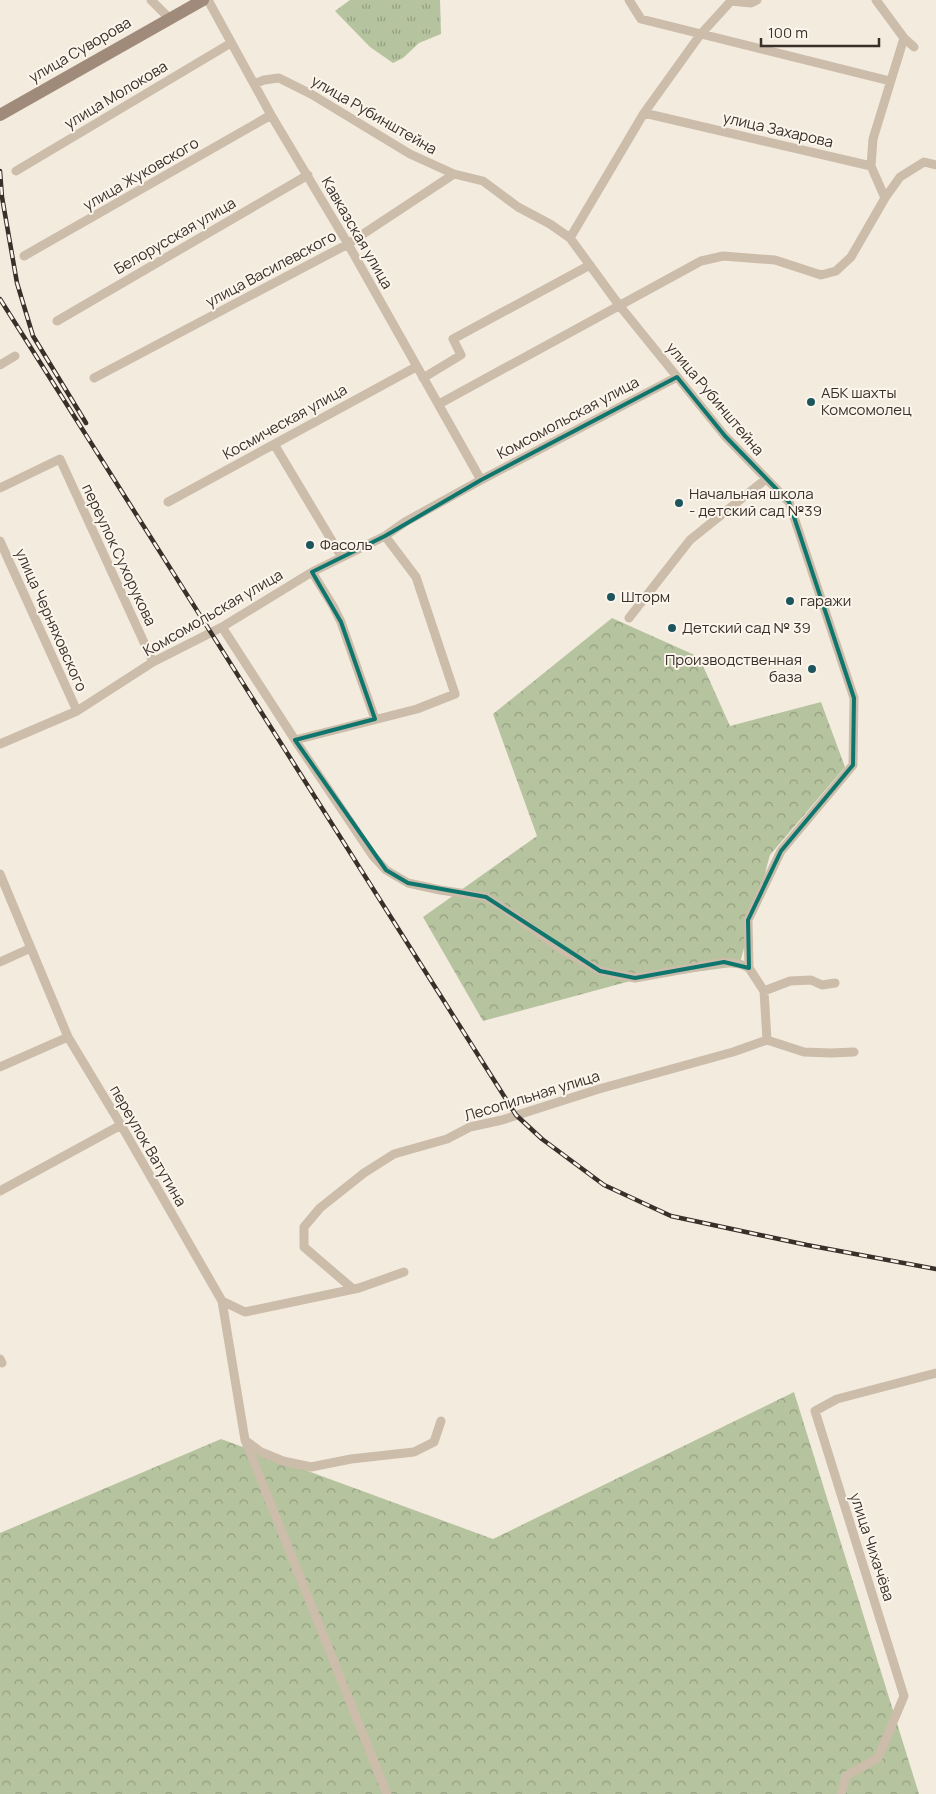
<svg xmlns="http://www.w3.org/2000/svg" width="936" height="1794" font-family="Manrope,sans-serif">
	<defs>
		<pattern id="grass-tufts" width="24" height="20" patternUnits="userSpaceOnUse" patternTransform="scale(1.25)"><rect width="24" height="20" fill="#b5c39e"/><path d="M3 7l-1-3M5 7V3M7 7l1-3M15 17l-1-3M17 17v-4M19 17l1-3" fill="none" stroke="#949f81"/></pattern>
		<pattern id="forest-crowns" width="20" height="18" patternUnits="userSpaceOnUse" patternTransform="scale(1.25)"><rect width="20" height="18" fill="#b5c39e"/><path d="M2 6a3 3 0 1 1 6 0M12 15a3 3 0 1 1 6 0" fill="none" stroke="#949f81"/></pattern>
	</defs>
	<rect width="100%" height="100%" fill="#f4ebdf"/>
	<path fill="url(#grass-tufts)" d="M350 0H440L441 34 419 43 403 58 393 63 370 47 335 11Z"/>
	<path fill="url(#forest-crowns)" d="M612 618 699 657 730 726 821 702 845 767 770 855 739 966 634 980 483 1021 423 917 537 836 493 714Z
		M794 1392 919 1794H0V1533L221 1439 493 1539Z"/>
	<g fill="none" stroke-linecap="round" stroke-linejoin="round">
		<path stroke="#ccbcaa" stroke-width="9" d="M151 0 169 18
			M208 0 271 115 348 244 481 480
			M629 0 641 19 890 81
			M876 0 904 38 914 47
			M731 1 751 3 757 0
			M254 84 264 80 279 78 311 94 410 154 454 174 483 181 518 207 550 224 570 238 619 305 725 436 789 502 854 698 853 765 781 851 748 920 749 968
			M644 113 871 166 885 198
			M871 166 873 139 904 38
			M16 171 231 43
			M570 238 644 113 700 35 731 1
			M24 256 271 115
			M57 321 308 175
			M0 365 15 356
			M94 378 348 244 454 174
			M423 378 461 355 453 339 590 265
			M439 404 701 261 723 256 775 260 821 275 836 271 851 257 885 198 900 177 924 162 936 165
			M274 444 341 556
			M0 488 60 459 153 662
			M168 502 416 367
			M0 541 77 711
			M312 572 333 606 341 622 375 719
			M629 618 690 540 766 479
			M222 627 295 740 373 856 386 870 408 883 440 890 486 897 511 913 557 947 600 971 635 978 724 962 740 964 749 968 764 991 790 981 811 980 822 985 835 983
			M295 740 417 709 455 694 416 577 385 536
			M0 744 77 711 153 662 222 627 312 572 385 536 405 522 481 480 677 377
			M0 874 68 1037 121 1125 222 1301 245 1440 387 1794
			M0 962 31 948
			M764 991 767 1040 804 1052 831 1053 854 1052
			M0 1067 68 1037
			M0 1191 121 1125
			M353 1289 304 1247V1227L320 1208 364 1173 394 1154 447 1139 470 1127 502 1120 599 1089 733 1052 767 1040
			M222 1301 245 1312 359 1288 404 1272
			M0 1359 2 1363
			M245 1440 261 1452 283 1461 311 1467 351 1459 414 1452 434 1442 441 1421
			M841 1794 846 1776 878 1758 904 1696 815 1411 837 1399 936 1373"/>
		<path stroke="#a08b7b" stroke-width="12" d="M0 115 203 0"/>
		<g stroke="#3a302a" stroke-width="4.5">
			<path id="rail" d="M0 171 2 197 17 283 33 336 86 423
				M0 299 516 1115 542 1139 604 1185 671 1216 807 1245 936 1269"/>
		</g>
		<use href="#rail" stroke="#fbf5ec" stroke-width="2.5" stroke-dasharray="8" stroke-linecap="butt"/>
	</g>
	<path fill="none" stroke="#0f766e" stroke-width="4" stroke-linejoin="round" d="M677 377 725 436 789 502 854 698 853 765 781 851 748 920 749 968 724 962 635 978 600 971 486 897 408 883 386 870 295 740 375 719 341 622 312 572 385 536 481 480Z"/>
	<g fill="#1d555d" stroke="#fbf5ec" stroke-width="2">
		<circle cx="811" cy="402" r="5"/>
		<circle cx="679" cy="503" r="5"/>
		<circle cx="310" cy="545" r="5"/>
		<circle cx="611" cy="597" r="5"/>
		<circle cx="790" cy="601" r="5"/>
		<circle cx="672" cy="628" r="5"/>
		<circle cx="812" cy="669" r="5"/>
	</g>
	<g text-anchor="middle" stroke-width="4" stroke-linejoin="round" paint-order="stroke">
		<g font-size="15" fill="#3a302a" stroke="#fbf5ec">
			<text transform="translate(80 50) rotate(-30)" y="5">улица Суворова</text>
			<text transform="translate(116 95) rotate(-31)" y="5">улица Молокова</text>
			<text transform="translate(374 115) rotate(30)" y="5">улица Рубинштейна</text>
			<text transform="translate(778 130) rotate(13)" y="5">улица Захарова</text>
			<text transform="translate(141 174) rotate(-30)" y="5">улица Жуковского</text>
			<text transform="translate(357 233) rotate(60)" y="5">Кавказская улица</text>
			<text transform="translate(175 236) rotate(-30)" y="5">Белорусская улица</text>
			<text transform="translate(271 269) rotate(-28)" y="5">улица Василевского</text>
			<text transform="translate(715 399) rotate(50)" y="5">улица Рубинштейна</text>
			<text transform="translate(568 418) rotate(-28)" y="5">Комсомольская улица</text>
			<text transform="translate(285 422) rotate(-29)" y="5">Космическая улица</text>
			<text transform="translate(119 555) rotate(65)" y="5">переулок Сухорукова</text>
			<text transform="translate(213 613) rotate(-30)" y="5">Комсомольская улица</text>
			<text transform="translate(51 620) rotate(66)" y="5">улица Черняховского</text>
			<text transform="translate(532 1096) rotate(-17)" y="5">Лесопильная улица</text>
			<text transform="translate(148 1146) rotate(60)" y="5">переулок Ватутина</text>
			<text transform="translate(872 1547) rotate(72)" y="5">улица Чихачёва</text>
		</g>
		<g font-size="15" fill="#3a302a" stroke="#fbf5ec" text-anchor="start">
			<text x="821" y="398">АБК шахты<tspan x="821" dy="17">Комсомолец</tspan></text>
			<text x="689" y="499">Начальная школа<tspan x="689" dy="17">- детский сад №39</tspan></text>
			<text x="320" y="550">Фасоль</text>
			<text x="621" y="602">Шторм</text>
			<text x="800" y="606">гаражи</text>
			<text x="682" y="633">Детский сад № 39</text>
			<text x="802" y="665" text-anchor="end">Производственная<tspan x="802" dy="17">база</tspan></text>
		</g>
	</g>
	<path d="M761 38v8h118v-8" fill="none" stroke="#3a302a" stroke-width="2.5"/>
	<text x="768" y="38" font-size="15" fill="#3a302a" stroke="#fbf5ec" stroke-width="4" paint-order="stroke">100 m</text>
</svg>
